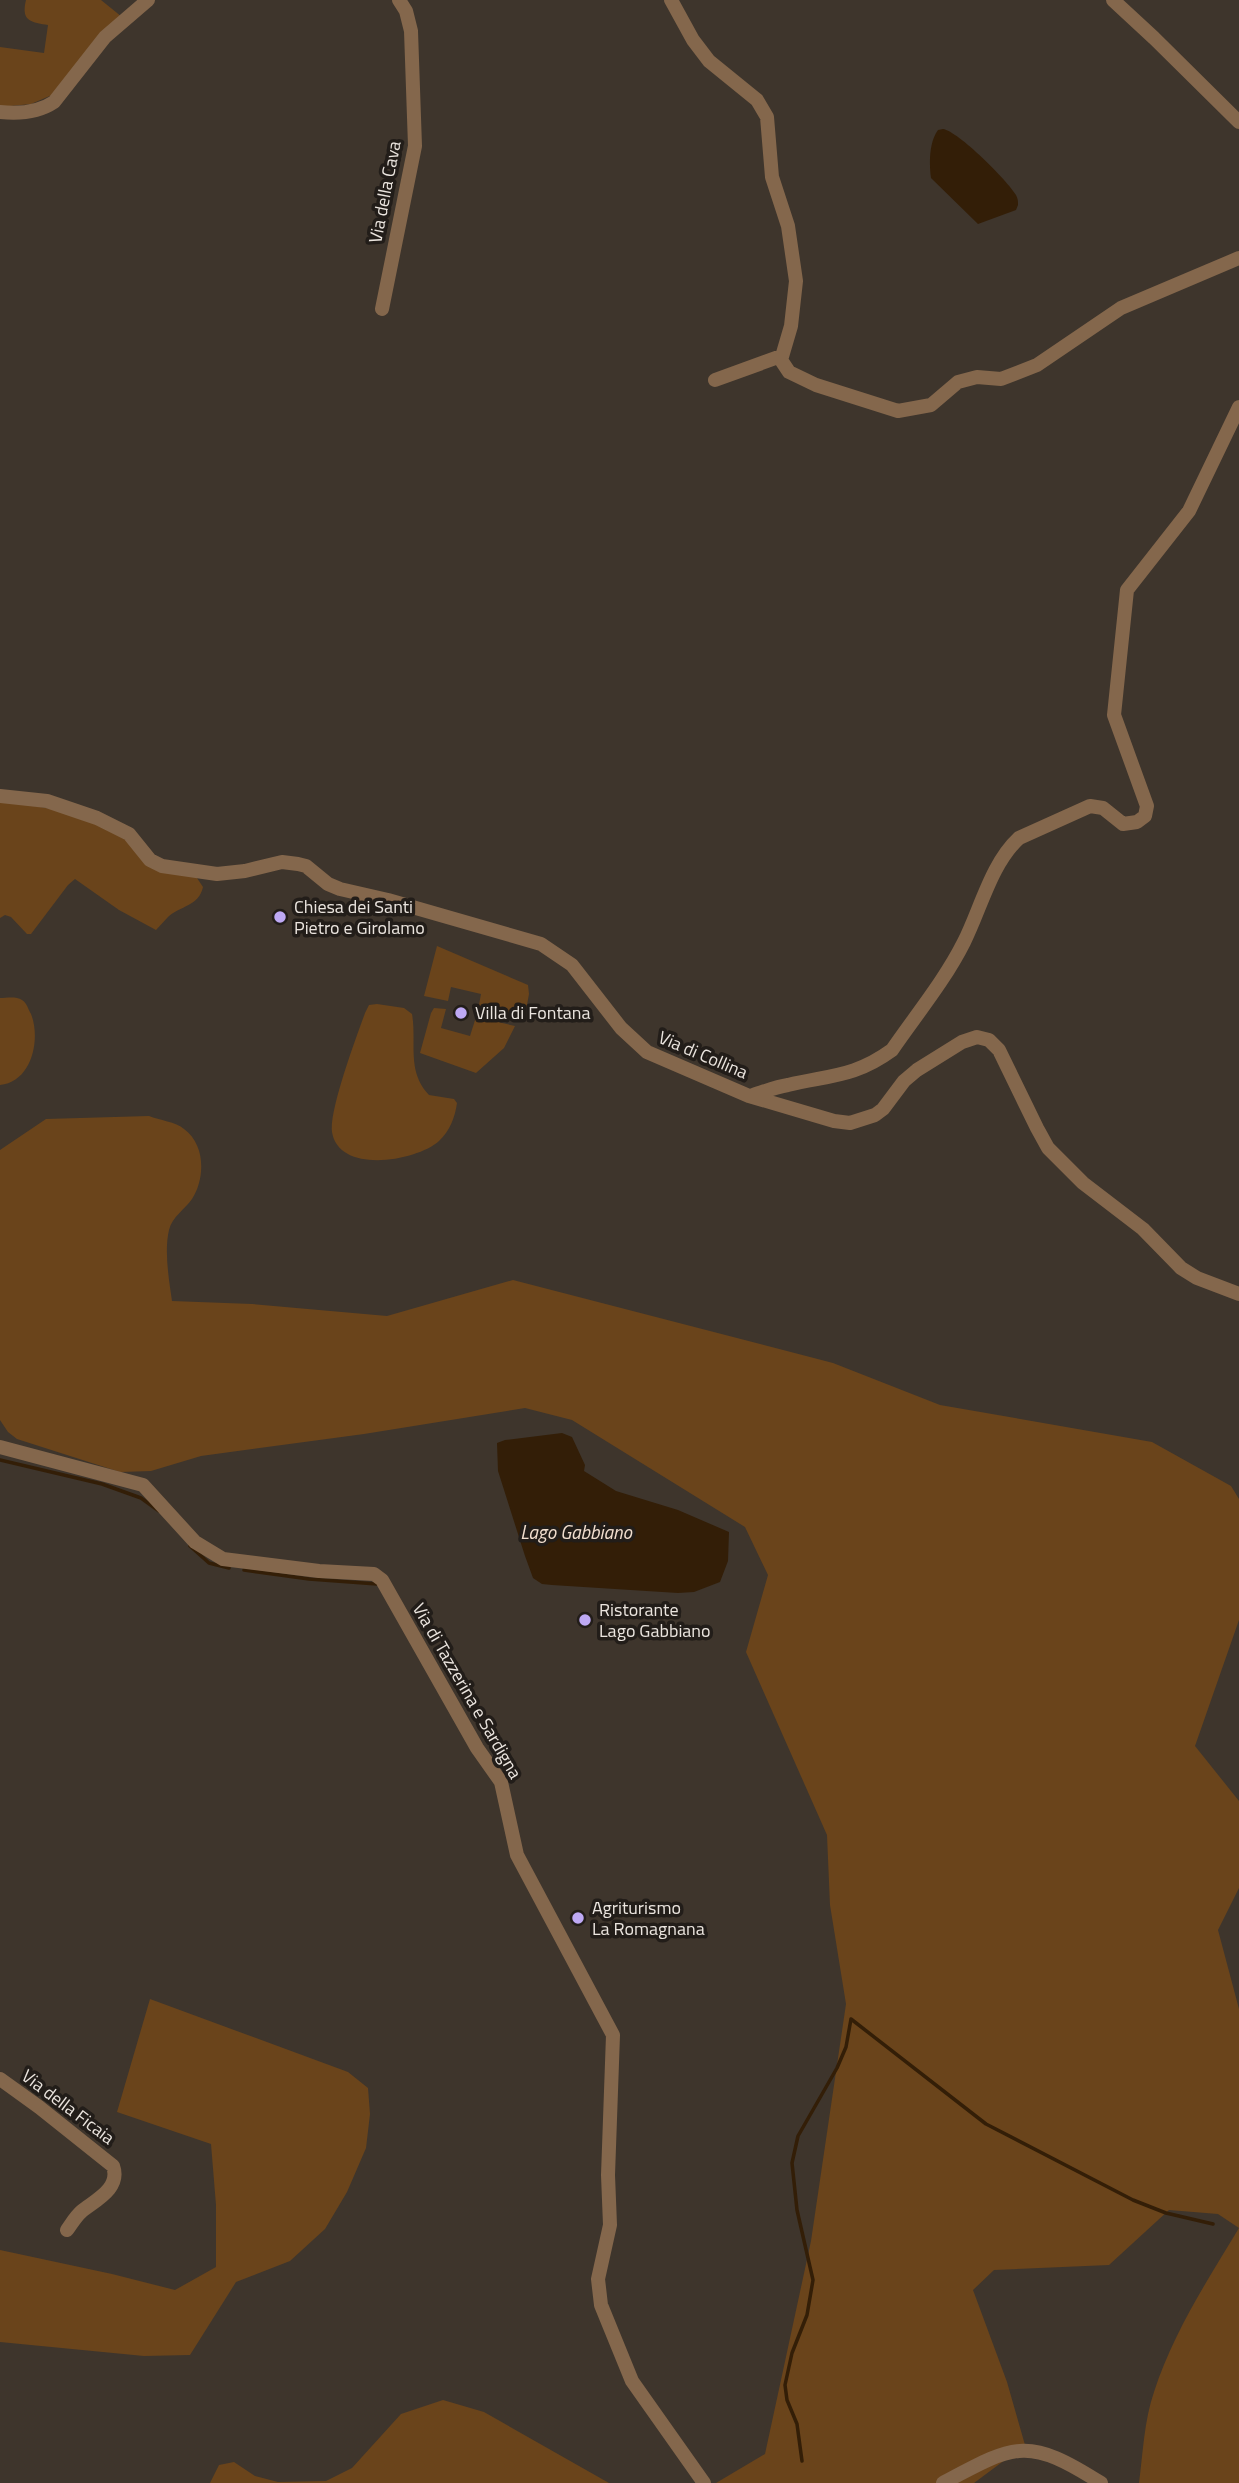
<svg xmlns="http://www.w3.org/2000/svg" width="1239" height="2483" font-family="'Titillium Web',sans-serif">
	<rect width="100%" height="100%" fill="#3e352c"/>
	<path fill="#6a441b" d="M26 0H101L122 17 52 95 31 104 0 107V47L44 53 48 25C30 22 21 21 26 0Z
		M0 801 19 803 78 814 197 878 203 887C199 906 180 906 168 917 164 921 160 926 156 930L119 910 75 879 68 885 31 934H27L11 917 5 915 0 918Z
		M437 946 528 985 529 994 524 1021 478 1010 481 994 451 987 448 1001 424 996Z
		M0 998C7 998 16 996 22 1000 27 1003 28 1009 31 1014 41 1039 32 1082 0 1085Z
		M377 1004 404 1008 412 1014C417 1042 406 1071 429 1095L454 1099 457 1103C455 1117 450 1131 439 1141 417 1161 339 1175 332 1132 329 1110 356 1038 365 1013L369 1005Z
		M434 1008 446 1009 441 1028 470 1036 476 1017 515 1026 504 1048 476 1073 420 1053 431 1013Z
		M149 1116C159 1120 176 1122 184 1129 206 1145 205 1179 192 1199 185 1209 172 1217 169 1230 164 1251 169 1280 172 1301L252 1304 387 1316 513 1280 833 1363 940 1405 1152 1442 1231 1486 1239 1499V1620L1195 1746 1239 1801V1888L1218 1930 1239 2009V2228L1218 2214 1169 2210 1109 2265 994 2270 973 2290 1007 2382 1025 2445 974 2483H716L765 2454 811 2241 846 2004 830 1905 827 1835 746 1652 768 1575 745 1527 572 1420 525 1408 364 1434 201 1456 151 1471 120 1472 17 1439 8 1432 0 1420V1150L46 1119Z
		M150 1999 348 2072 368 2088 370 2114 366 2148 347 2192 325 2229 290 2261 236 2282 190 2355 144 2356 0 2342V2250L112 2274 175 2290 216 2267V2205L211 2144 117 2112Z
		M1239 2228V2483H1139C1143 2453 1144 2421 1154 2392 1173 2333 1207 2281 1239 2228Z
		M443 2400 484 2412 609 2483H210L219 2465 234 2462 255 2476 278 2482 326 2481 352 2468 401 2414Z"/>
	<path fill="#331e07" d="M943 129C958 131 1008 181 1016 195 1018 199 1018 201 1018 205L1016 210 978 224 931 178C929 164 929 142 938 130Z
		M562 1433 572 1437 585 1465 584 1471 616 1491 678 1510 729 1532 728 1561 720 1582 694 1592 678 1593 552 1585 542 1584 533 1578 525 1556 498 1471 497 1443 505 1440Z"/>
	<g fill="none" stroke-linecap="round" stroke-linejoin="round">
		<path stroke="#331e07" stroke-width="3.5" d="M0 1460 102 1484 141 1498 159 1511
			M190 1546 209 1563 229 1568
			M244 1570 309 1579 377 1584
			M851 2019 986 2124 1133 2200 1166 2213 1213 2224
			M802 2461 797 2424 787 2400 785 2385 792 2353 807 2315 813 2280 797 2210 792 2163 798 2136 837 2068 846 2047 851 2019"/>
		<path stroke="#84674c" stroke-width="14" d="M671 0 693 40 709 61 757 100 767 117 772 177 788 226 796 281 791 326 781 360 789 372 816 385 898 411 931 405 958 382 977 377 1001 379 1037 365 1121 308 1239 258
			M1113 0 1154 38 1239 122
			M0 112C18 114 39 112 54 102L105 37 148 0
			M382 309 415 146 411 31 406 11 399 0
			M715 380 781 356
			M0 796 47 801 97 818 129 834 150 860 162 866 217 874 245 871 282 862 298 864 306 866 328 884 340 889 388 900 541 944 572 965 621 1028 647 1052 749 1096 834 1121 850 1123 875 1115 883 1109 904 1081 917 1070 962 1042 977 1037 989 1040 999 1050 1037 1128 1048 1148 1083 1183 1143 1229 1181 1268 1197 1278 1239 1294
			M750 1096C763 1092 775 1087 788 1085 830 1075 855 1077 892 1050 916 1015 945 980 964 942 981 908 991 864 1019 838L1090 806 1103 808 1123 824 1137 822 1145 816 1147 806 1114 715 1127 590 1189 511 1239 407
			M0 1447 143 1485 195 1542 223 1559 319 1571 374 1574 382 1580 477 1748 501 1782 517 1855 613 2035 608 2175 610 2225 598 2279 601 2305 632 2381 704 2483
			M0 2079 39 2107 113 2166C121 2188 96 2200 82 2211 76 2216 72 2223 67 2230
			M943 2483C1016 2444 1027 2436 1101 2483"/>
	</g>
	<g fill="#bea9f4" stroke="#221d19" stroke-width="2.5">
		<circle cx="280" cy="917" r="7"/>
		<circle cx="461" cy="1013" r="7"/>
		<circle cx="585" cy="1620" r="7"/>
		<circle cx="578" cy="1918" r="7"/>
	</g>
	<g text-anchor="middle" stroke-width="7" stroke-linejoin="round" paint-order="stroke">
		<g font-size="18" fill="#ebe5df" stroke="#221d19">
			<text transform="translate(385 192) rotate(-79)" y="6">Via della Cava</text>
			<text transform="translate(703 1055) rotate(23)" y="6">Via di Collina</text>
			<text transform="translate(467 1691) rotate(60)" y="6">Via di Tazzerina e Sardigna</text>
			<text transform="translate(68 2107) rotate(37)" y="6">Via della Ficaia</text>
		</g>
		<g font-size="18" fill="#ebe5df" stroke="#221d19" text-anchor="start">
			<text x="294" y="913">Chiesa dei Santi<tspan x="294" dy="21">Pietro e Girolamo</tspan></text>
			<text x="475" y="1019">Villa di Fontana</text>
			<text x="599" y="1616">Ristorante<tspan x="599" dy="21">Lago Gabbiano</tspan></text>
			<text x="592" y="1914">Agriturismo<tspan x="592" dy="21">La Romagnana</tspan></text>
		</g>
		<g font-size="19" font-style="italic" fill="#f2dfcf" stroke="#221d19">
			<text x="576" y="1539">Lago Gabbiano</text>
		</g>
	</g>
</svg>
